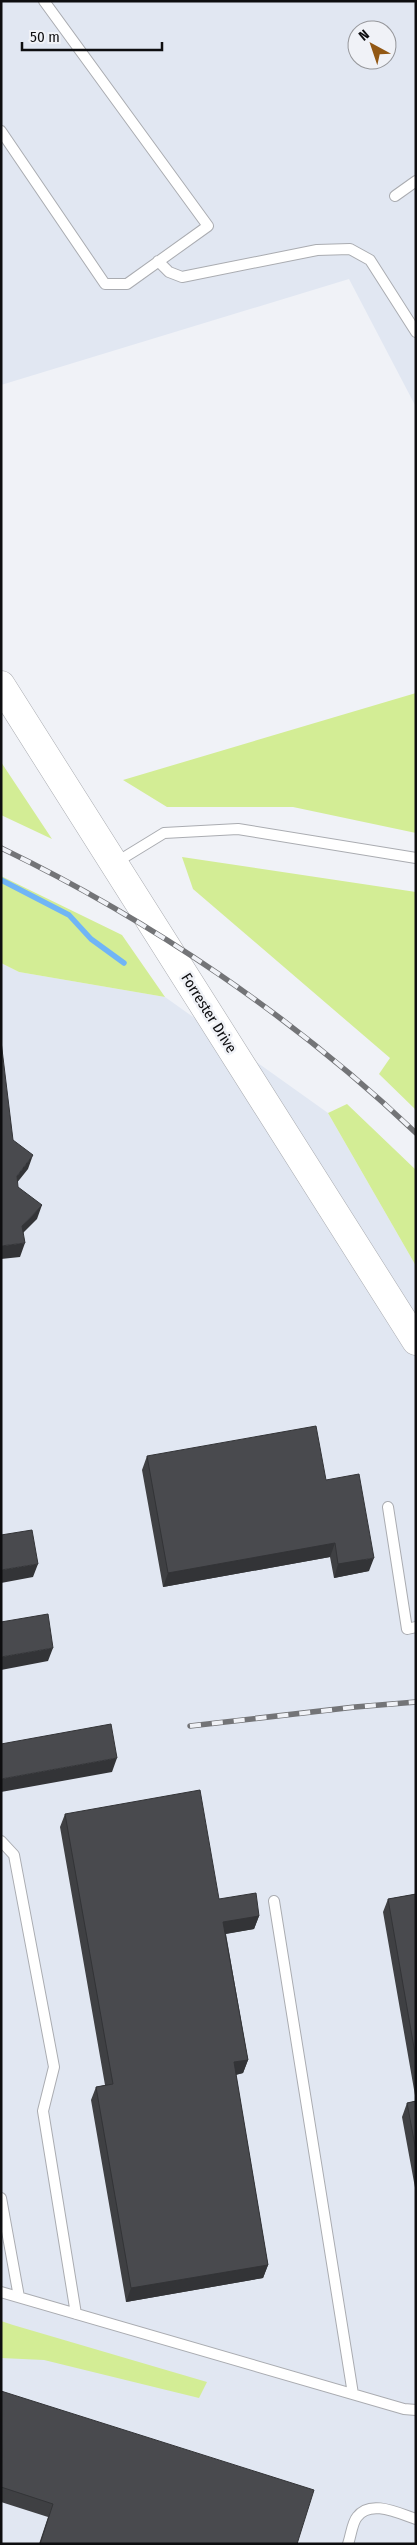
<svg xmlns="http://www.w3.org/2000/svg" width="417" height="2545" font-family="'Fira Sans Condensed',sans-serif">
	<rect width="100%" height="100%" fill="#f0f2f7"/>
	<path fill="#e1e7f2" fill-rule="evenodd" d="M1 1H416V407L349 279 1 385ZM357 30H387V60H357Z
		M1 963 19 972 165 997 328 1113 416 1266V2544H1Z"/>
	<path fill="#d3ed95" d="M416 693V833L293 807H167L123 780Z
		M1 762 52 839 1 815Z
		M182 857 416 892V1110L379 1074 390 1058 193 889Z
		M1 876 122 935 165 997 19 972 1 963Z
		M347 1104 416 1170V1266L328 1113Z
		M1 2321 13 2325 207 2382 199 2398 44 2360 1 2358Z"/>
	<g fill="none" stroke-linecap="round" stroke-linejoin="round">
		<path stroke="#70b5f6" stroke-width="5.5" d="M1 880 69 915 91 939 124 963"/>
		<g stroke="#aaacb1" stroke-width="12">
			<path id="lane" d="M1 131 105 284H127L208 226 44 1
				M395 196 416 181
				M158 261 169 272 182 277 317 250 350 249 370 260 416 332
				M115 863 164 833 238 829 416 858
				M388 1507 407 1629 416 1627
				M1 1841 14 1855 54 2067 43 2111 76 2314
				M274 1901 353 2394
				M1 2198 19 2297
				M1 2292 404 2409 416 2410
				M348 2544C351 2536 352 2523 357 2517 370 2499 398 2513 416 2519"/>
		</g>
		<g stroke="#aaacb1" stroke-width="29">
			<path id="secondary" d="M1 685 416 1341"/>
		</g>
		<use href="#lane" stroke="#fff" stroke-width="10"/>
		<use href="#secondary" stroke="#fff" stroke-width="28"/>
		<g stroke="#737477" stroke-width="5.5">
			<path id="rail" d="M1 848C152 921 295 1018 416 1133
				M190 1726 355 1707 416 1702"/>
		</g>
		<use href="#rail" stroke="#f0f2f7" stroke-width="4" stroke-dasharray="11" stroke-linecap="butt"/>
	</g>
	<path fill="#3f4043" d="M147 1456 326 1480 369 1571 334 1578 330 1557 163 1587 142 1470Z
		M65 1814 219 1899 259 1916 254 1929 226 1934 248 2060 243 2073 236 2075 268 2265 263 2278 126 2302 91 2100 96 2087 105 2085 60 1827Z
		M416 1894V2101L383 1912 388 1899Z
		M416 2101V2193L402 2117 407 2103Z
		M1 2391 297 2544H39L48 2517 1 2502Z"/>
	<path fill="#333437" d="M33 1155 28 1169 12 1189 17 1176Z
		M42 1205 37 1219 17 1239 22 1226Z
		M25 1243 20 1257 1 1259V1246Z
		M335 1543 330 1557 163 1587 168 1573Z
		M374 1558 369 1571 334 1578 338 1564Z
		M38 1564 33 1577 1 1583V1570Z
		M53 1648 48 1661 1 1670V1657Z
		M117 1758 112 1772 1 1792V1779Z
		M259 1916 254 1929 218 1935 223 1922Z
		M248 2060 243 2073 230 2076 234 2062Z
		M268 2265 263 2278 126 2302 131 2288Z"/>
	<path fill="#494a4e" stroke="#333437" d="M1 1041 13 1140 33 1155 17 1176 18 1187 42 1205 22 1226 25 1243 1 1246Z
		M316 1426 326 1480 359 1474 374 1558 338 1564 335 1543 168 1573 147 1456Z
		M32 1530 38 1564 1 1570V1535Z
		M48 1614 53 1648 1 1657V1622Z
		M111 1724 117 1758 1 1779V1744Z
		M200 1790 219 1899 256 1893 259 1916 223 1922 248 2060 234 2062 268 2265 131 2288 96 2087 113 2084 65 1814Z
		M416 1894V2059L388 1899Z
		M416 2101V2151L407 2103Z
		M1 2391 314 2490 297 2544H40L53 2504 1 2487Z"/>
	<g text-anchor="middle" stroke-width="5" stroke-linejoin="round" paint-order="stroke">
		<g font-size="15" fill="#0e0e10" stroke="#f0f2f7">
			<text transform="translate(209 1013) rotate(58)" y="5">Forrester Drive</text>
		</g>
	</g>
	<rect width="417" height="2545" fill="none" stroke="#0e0e10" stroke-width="5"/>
	<g transform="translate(372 45) rotate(320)"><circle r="24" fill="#f0f2f7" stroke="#96979b"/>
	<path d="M0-4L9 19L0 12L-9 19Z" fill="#925814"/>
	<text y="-8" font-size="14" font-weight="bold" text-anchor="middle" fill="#0e0e10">N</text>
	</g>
	<path d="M22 42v8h140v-8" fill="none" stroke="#0e0e10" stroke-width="2.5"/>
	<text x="30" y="42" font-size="15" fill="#0e0e10" stroke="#f0f2f7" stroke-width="4" paint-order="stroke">50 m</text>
</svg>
